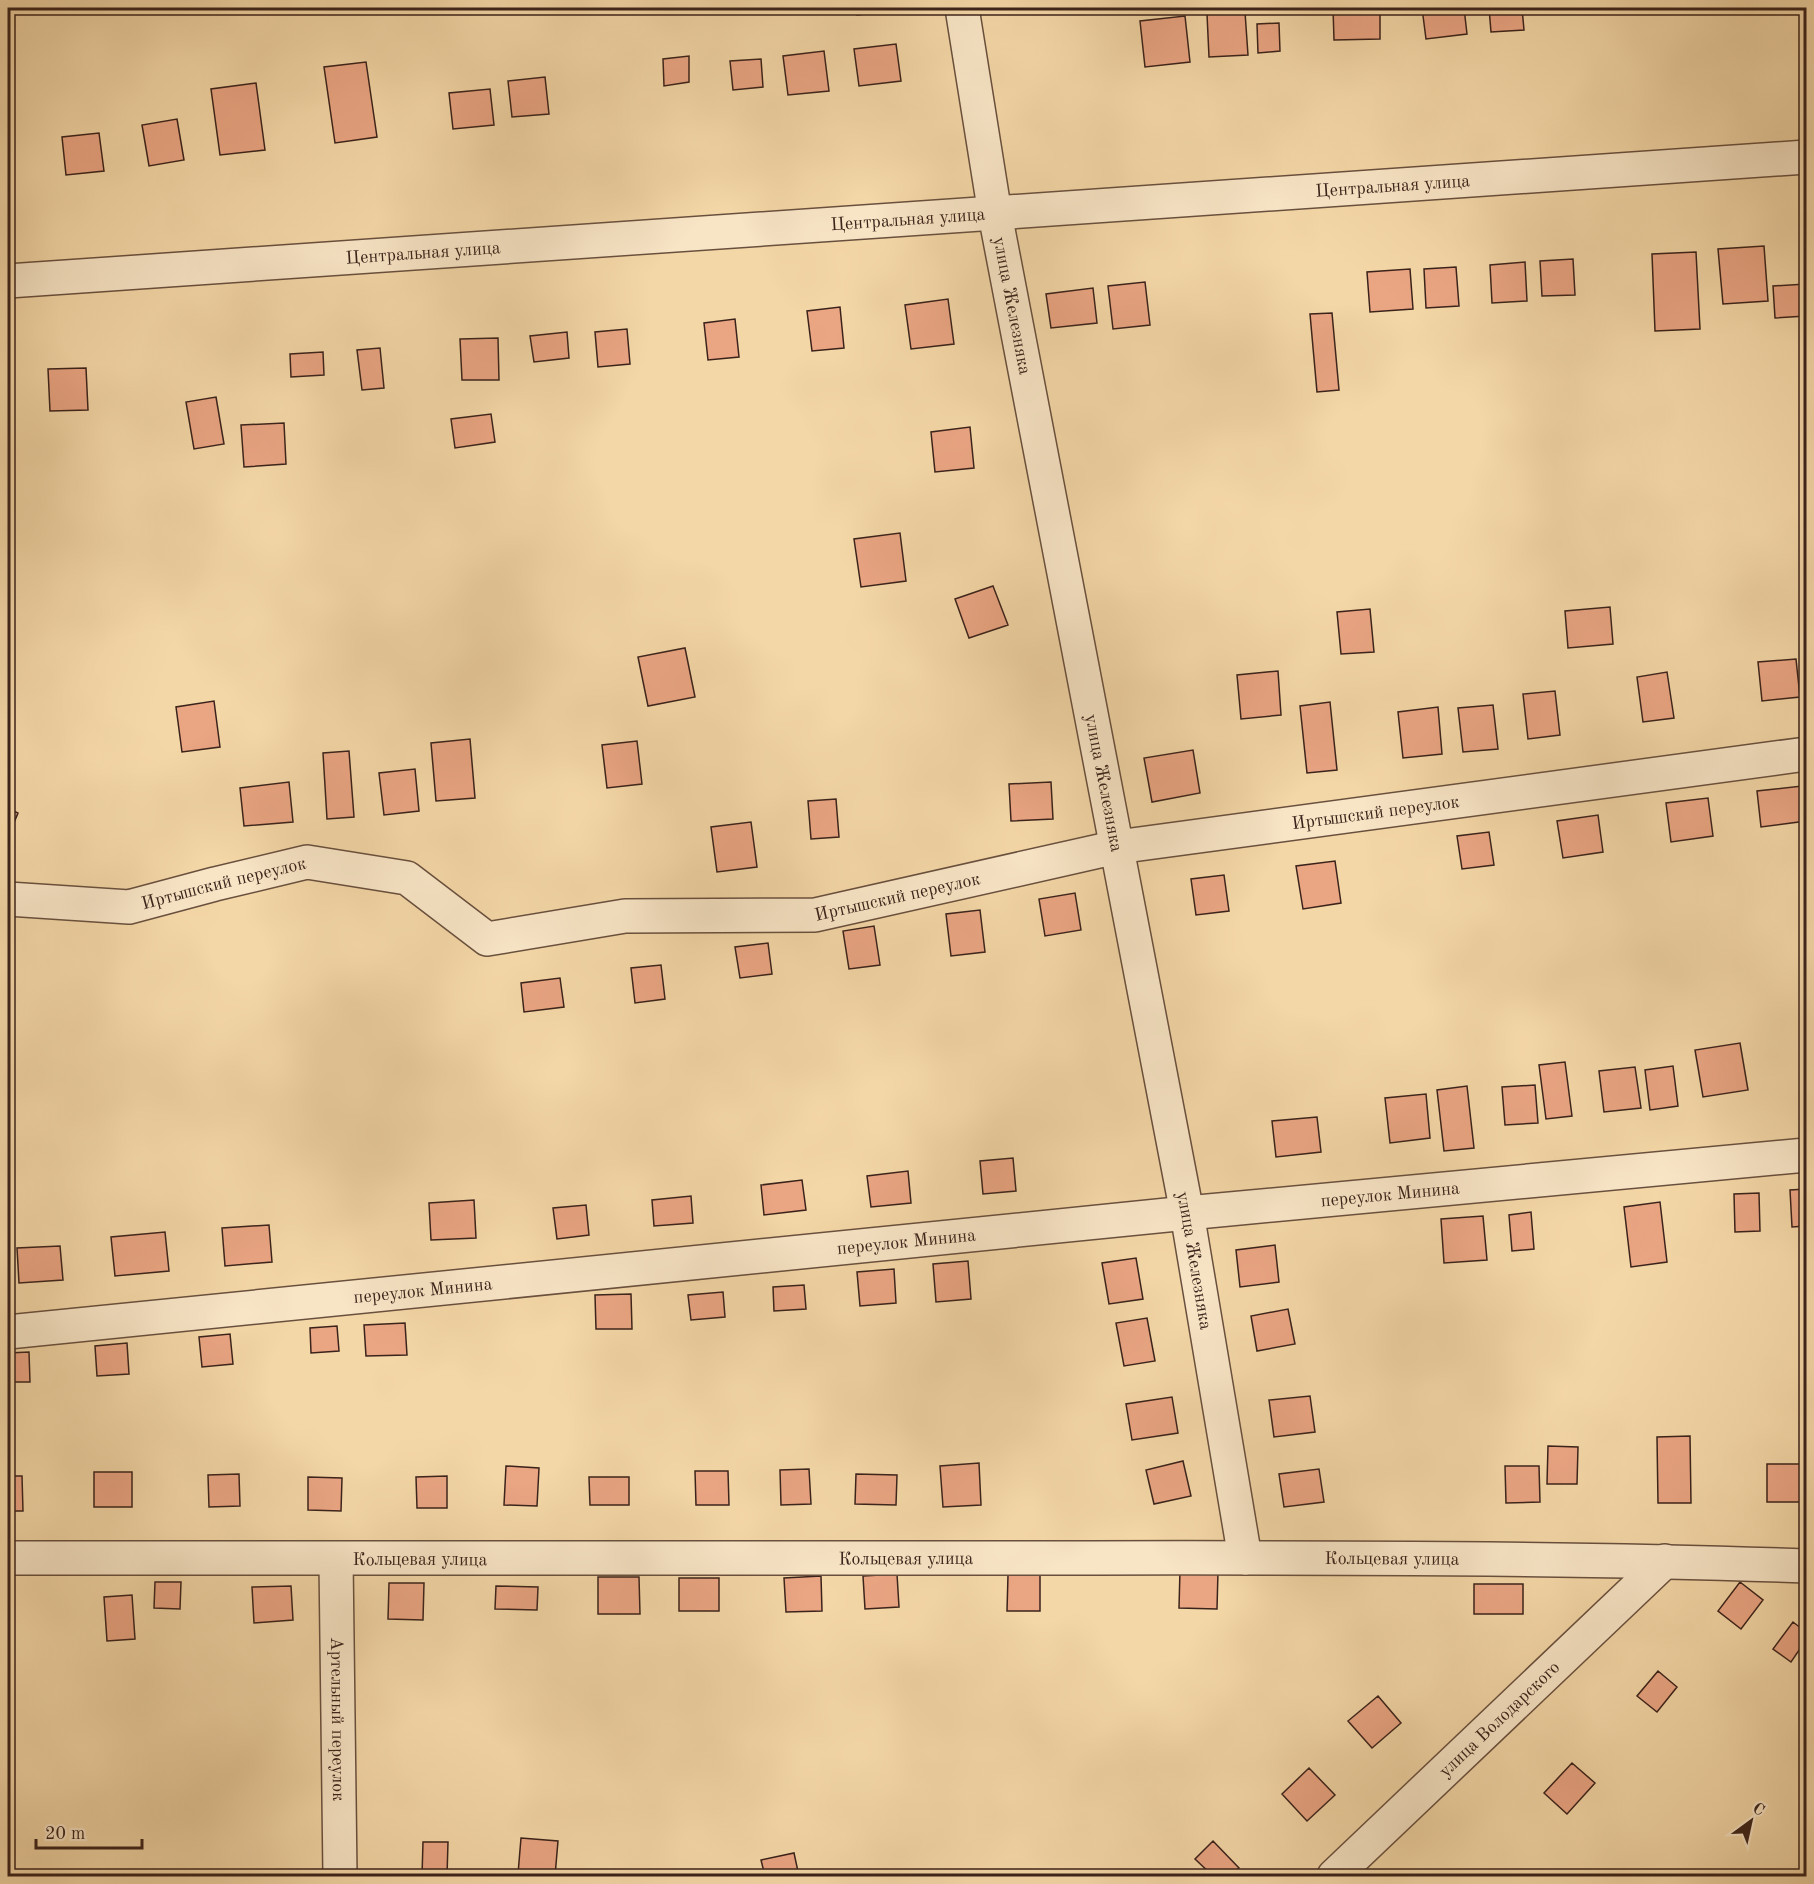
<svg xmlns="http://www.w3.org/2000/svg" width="1814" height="1884" font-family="'Old Standard TT',serif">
	<rect width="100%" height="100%" fill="#f4d7a7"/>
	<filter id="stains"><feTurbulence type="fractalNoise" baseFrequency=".00333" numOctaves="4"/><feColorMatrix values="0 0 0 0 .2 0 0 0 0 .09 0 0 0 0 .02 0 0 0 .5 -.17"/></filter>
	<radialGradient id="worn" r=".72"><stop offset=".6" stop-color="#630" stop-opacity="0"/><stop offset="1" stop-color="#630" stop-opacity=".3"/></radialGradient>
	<path fill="#eaa583" stroke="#3b231b" stroke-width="1.5" d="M856 8H897V11L857 15Z
		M1333 8H1380V39L1334 40Z
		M1422 8H1464L1467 34 1426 39Z
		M1489 8H1522L1524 30 1491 32Z
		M1736 8H1764V11L1737 14Z
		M1245 12 1248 55 1209 57 1207 14Z
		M1185 16 1190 62 1145 67 1140 21Z
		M1279 23 1280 51 1258 53 1257 24Z
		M896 44 901 81 859 86 854 49Z
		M824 51 829 91 788 95 783 56Z
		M689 56V82L664 86 663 59Z
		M761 59 763 87 733 90 730 61Z
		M366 62 377 137 335 143 324 67Z
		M545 77 549 114 512 117 508 81Z
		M256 83 265 150 220 155 211 89Z
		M490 89 494 125 453 129 449 93Z
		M177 119 184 160 149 166 142 125Z
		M99 133 104 171 66 175 62 137Z
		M1764 246 1768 301 1723 304 1718 249Z
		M1696 252 1700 329 1655 331 1652 254Z
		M1573 259 1575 295 1542 296 1540 261Z
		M1525 262 1527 301 1492 303 1490 265Z
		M1456 267 1459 306 1426 308 1424 269Z
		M1410 269 1413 309 1370 312 1367 272Z
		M1145 282 1150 325 1113 329 1108 286Z
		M1806 284V316L1775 318 1773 286Z
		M1093 288 1097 323 1051 328 1046 294Z
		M948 299 954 344 911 349 905 305Z
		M840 307 844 348 812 351 807 311Z
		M1332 313 1339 390 1317 392 1310 314Z
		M735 319 739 357 708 360 704 323Z
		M627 329 630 364 598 367 595 332Z
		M567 332 569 358 534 362 530 336Z
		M498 338 499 380H462L460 339Z
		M380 348 384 388 362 390 357 350Z
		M323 352 324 375 291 377 290 354Z
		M86 368 88 410 50 411 48 369Z
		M216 397 224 444 194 449 186 402Z
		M491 414 495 442 455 448 451 419Z
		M284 423 286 464 244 467 241 425Z
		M970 427 974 468 935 472 931 432Z
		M900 533 906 581 861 587 854 539Z
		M993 586 1008 625 969 638 955 599Z
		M1610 607 1613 644 1568 648 1565 611Z
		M1370 609 1374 652 1341 654 1337 612Z
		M685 648 695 697 648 706 638 657Z
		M1796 659 1800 697 1762 701 1758 662Z
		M1278 671 1281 715 1241 719 1237 675Z
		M1667 672 1674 718 1643 722 1637 677Z
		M1555 691 1560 735 1528 739 1523 694Z
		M214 701 220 747 182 752 176 707Z
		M1330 702 1337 770 1307 773 1300 706Z
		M1493 705 1498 749 1463 752 1458 708Z
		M1438 707 1442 754 1403 758 1398 712Z
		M470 739 475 798 436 801 431 743Z
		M637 741 642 784 607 788 602 745Z
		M1193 750 1200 793 1152 802 1144 758Z
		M349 751 354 817 327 819 323 753Z
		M415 769 419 811 384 815 379 773Z
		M289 782 293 822 244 826 240 788Z
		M1051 782 1053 819 1011 821 1009 784Z
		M1802 786 1806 821 1761 827 1757 791Z
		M1708 798 1713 836 1671 842 1666 803Z
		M836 799 839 837 811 839 808 801Z
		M8 808 18 813 8 837Z
		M1598 815 1603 852 1563 858 1557 821Z
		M751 822 757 867 717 872 711 827Z
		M1489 832 1494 865 1462 869 1457 836Z
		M1335 861 1341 903 1303 909 1296 866Z
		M1224 875 1229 911 1196 915 1191 879Z
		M1075 893 1081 930 1045 936 1039 899Z
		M980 910 985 952 951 956 946 914Z
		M874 926 880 965 849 969 843 931Z
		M768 943 772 974 740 978 735 947Z
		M661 965 665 999 635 1003 631 968Z
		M560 978 564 1007 524 1012 521 983Z
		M1740 1043 1748 1090 1703 1097 1695 1050Z
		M1565 1062 1572 1116 1546 1119 1539 1065Z
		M1673 1066 1678 1106 1650 1110 1645 1070Z
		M1635 1067 1641 1108 1604 1112 1599 1071Z
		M1535 1085 1538 1123 1505 1125 1502 1087Z
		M1467 1086 1474 1148 1444 1151 1437 1090Z
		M1426 1094 1430 1138 1390 1143 1385 1098Z
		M1317 1117 1321 1152 1276 1157 1272 1121Z
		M1013 1158 1016 1191 983 1194 980 1161Z
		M908 1171 911 1203 871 1207 867 1176Z
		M802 1180 806 1210 764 1215 761 1185Z
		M1806 1189V1226L1792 1227 1790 1190Z
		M1759 1193 1760 1231 1735 1232 1734 1194Z
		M691 1196 693 1223 654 1226 652 1200Z
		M474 1200 476 1238 431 1240 429 1203Z
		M1660 1202 1667 1262 1631 1267 1624 1207Z
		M586 1205 589 1235 557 1239 553 1208Z
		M1531 1212 1534 1249 1512 1251 1509 1215Z
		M1483 1216 1487 1260 1444 1263 1441 1219Z
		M269 1225 272 1262 225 1266 222 1228Z
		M165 1232 169 1271 115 1276 111 1237Z
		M1275 1245 1279 1282 1240 1287 1236 1250Z
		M60 1246 63 1280 19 1283 17 1248Z
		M1136 1258 1143 1299 1109 1304 1102 1263Z
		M968 1261 971 1299 936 1302 933 1264Z
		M894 1269 896 1303 860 1306 857 1272Z
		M804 1285 806 1309 774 1311 773 1287Z
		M723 1292 725 1317 691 1320 688 1295Z
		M631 1294 632 1329H596L595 1295Z
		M1288 1309 1295 1344 1257 1351 1251 1316Z
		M1147 1318 1155 1361 1124 1366 1116 1323Z
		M405 1323 407 1355 366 1356 364 1325Z
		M337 1326 339 1351 311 1353 310 1328Z
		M230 1334 233 1364 202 1367 199 1337Z
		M127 1343 129 1374 97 1376 95 1346Z
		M29 1352 30 1382H8V1353Z
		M1310 1396 1315 1432 1274 1437 1269 1400Z
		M1172 1397 1178 1433 1132 1440 1126 1404Z
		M1690 1436 1691 1503H1658L1657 1437Z
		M1548 1446 1578 1447 1577 1484H1547Z
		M1183 1461 1191 1496 1154 1504 1146 1470Z
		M979 1463 981 1505 943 1507 940 1466Z
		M1767 1464H1805V1502H1767Z
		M506 1466 539 1468 537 1506 504 1505Z
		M1505 1466H1539L1540 1502 1506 1503Z
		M809 1469 811 1504 781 1505 780 1470Z
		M1319 1469 1324 1502 1284 1507 1279 1474Z
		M695 1471H728L729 1505H696Z
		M94 1472H132V1507H94Z
		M239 1474 240 1506 209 1507 208 1475Z
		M856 1474 897 1475 896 1505 855 1504Z
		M8 1476H22L23 1511H8Z
		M447 1476V1508H417L416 1477Z
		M308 1477 342 1478 341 1511 308 1510Z
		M589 1477H629V1505H590Z
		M1180 1570 1218 1571 1217 1609 1179 1608Z
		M897 1574 899 1607 865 1609 863 1576Z
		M1008 1575H1040V1611H1007Z
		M821 1576 822 1611 786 1612 784 1578Z
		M598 1577H639L640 1614H598Z
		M679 1578H719V1611H679Z
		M155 1582H181L180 1609 154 1608Z
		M1740 1582 1763 1600 1741 1629 1718 1611Z
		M389 1583H424L423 1620 388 1619Z
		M1474 1584H1523V1614H1474Z
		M291 1586 293 1620 254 1623 252 1587Z
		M496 1586 538 1587 537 1610 495 1609Z
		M132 1595 135 1639 107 1641 104 1597Z
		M1793 1622 1806 1632V1640L1791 1662 1773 1649Z
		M1658 1671 1677 1687 1657 1712 1637 1696Z
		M1378 1696 1401 1723 1372 1748 1348 1721Z
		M1572 1763 1595 1783 1567 1814 1544 1793Z
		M1309 1768 1335 1795 1307 1821 1282 1794Z
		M521 1838 558 1841 555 1876 518 1874Z
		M1213 1841 1239 1868 1230 1876H1213L1195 1859Z
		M423 1842H448L447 1876H422Z
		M794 1853 799 1876H765L761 1860Z"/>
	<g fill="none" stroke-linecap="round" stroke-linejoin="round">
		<g stroke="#69503e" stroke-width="36">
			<g id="minor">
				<path id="s1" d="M962 8 995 214 1187 1213 1245 1558"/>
				<path id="s2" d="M8 281 1806 157"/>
				<path id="s3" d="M8 899 129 907 215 884 307 862 407 878 487 939 625 916 815 915 1117 847 1806 754"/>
				<path id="s4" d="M8 1332 1187 1213 1806 1155"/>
				<path id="s5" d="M8 1558C330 1560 652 1559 975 1558 1252 1558 1529 1556 1806 1566"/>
				<path id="s6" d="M336 1560 340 1876"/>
				<path id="s7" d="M1334 1876 1665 1561"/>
			</g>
		</g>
		<use href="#minor" stroke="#f8e5c6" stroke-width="33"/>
	</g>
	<g text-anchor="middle" stroke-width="4.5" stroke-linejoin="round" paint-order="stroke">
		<g font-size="18" fill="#3b231b" stroke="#f8e5c6">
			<text dy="6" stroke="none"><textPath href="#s2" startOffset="1388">Центральная улица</textPath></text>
			<text dy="6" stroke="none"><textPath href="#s2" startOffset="902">Центральная улица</textPath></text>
			<text dy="6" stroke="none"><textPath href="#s2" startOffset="416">Центральная улица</textPath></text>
			<text dy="6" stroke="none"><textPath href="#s1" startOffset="302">улица Железняка</textPath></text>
			<text dy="6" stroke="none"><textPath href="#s1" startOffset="788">улица Железняка</textPath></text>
			<text dy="6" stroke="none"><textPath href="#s3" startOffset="1407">Иртышский переулок</textPath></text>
			<text dy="6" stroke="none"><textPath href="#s3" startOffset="219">Иртышский переулок</textPath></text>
			<text dy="6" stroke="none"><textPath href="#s3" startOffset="921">Иртышский переулок</textPath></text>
			<text dy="6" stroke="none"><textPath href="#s4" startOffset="1389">переулок Минина</textPath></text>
			<text dy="6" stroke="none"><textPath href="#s4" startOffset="903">переулок Минина</textPath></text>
			<text dy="6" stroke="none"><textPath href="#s1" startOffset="1274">улица Железняка</textPath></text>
			<text dy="6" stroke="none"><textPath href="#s4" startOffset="417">переулок Минина</textPath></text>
			<text dy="6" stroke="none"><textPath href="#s5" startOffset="898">Кольцевая улица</textPath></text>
			<text dy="6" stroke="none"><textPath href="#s5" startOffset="1384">Кольцевая улица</textPath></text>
			<text dy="6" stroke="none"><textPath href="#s5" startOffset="412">Кольцевая улица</textPath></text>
			<text dy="6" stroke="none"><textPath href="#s6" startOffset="159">Артельный переулок</textPath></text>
			<text dy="6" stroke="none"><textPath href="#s7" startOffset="228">улица Володарского</textPath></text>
		</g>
	</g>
	<rect width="1814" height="1884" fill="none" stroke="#f4d7a7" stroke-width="30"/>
	<rect x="9" y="9" width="1796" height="1866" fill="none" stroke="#3b231b" stroke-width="3"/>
	<rect x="15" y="15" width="1784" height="1854" fill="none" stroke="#3b231b" stroke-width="1.5"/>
	<g transform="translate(1751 1821) rotate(33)" stroke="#f8e5c6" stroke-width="4.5" paint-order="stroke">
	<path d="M0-4.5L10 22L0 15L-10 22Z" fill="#3b231b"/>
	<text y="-9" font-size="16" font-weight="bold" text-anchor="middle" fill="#3b231b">С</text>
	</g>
	<path d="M36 1839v9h106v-9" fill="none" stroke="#3b231b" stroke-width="3"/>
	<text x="45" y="1839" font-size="18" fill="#3b231b" stroke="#f8e5c6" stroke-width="4.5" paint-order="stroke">20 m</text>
	<rect width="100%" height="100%" filter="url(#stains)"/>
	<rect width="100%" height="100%" fill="url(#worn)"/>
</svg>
